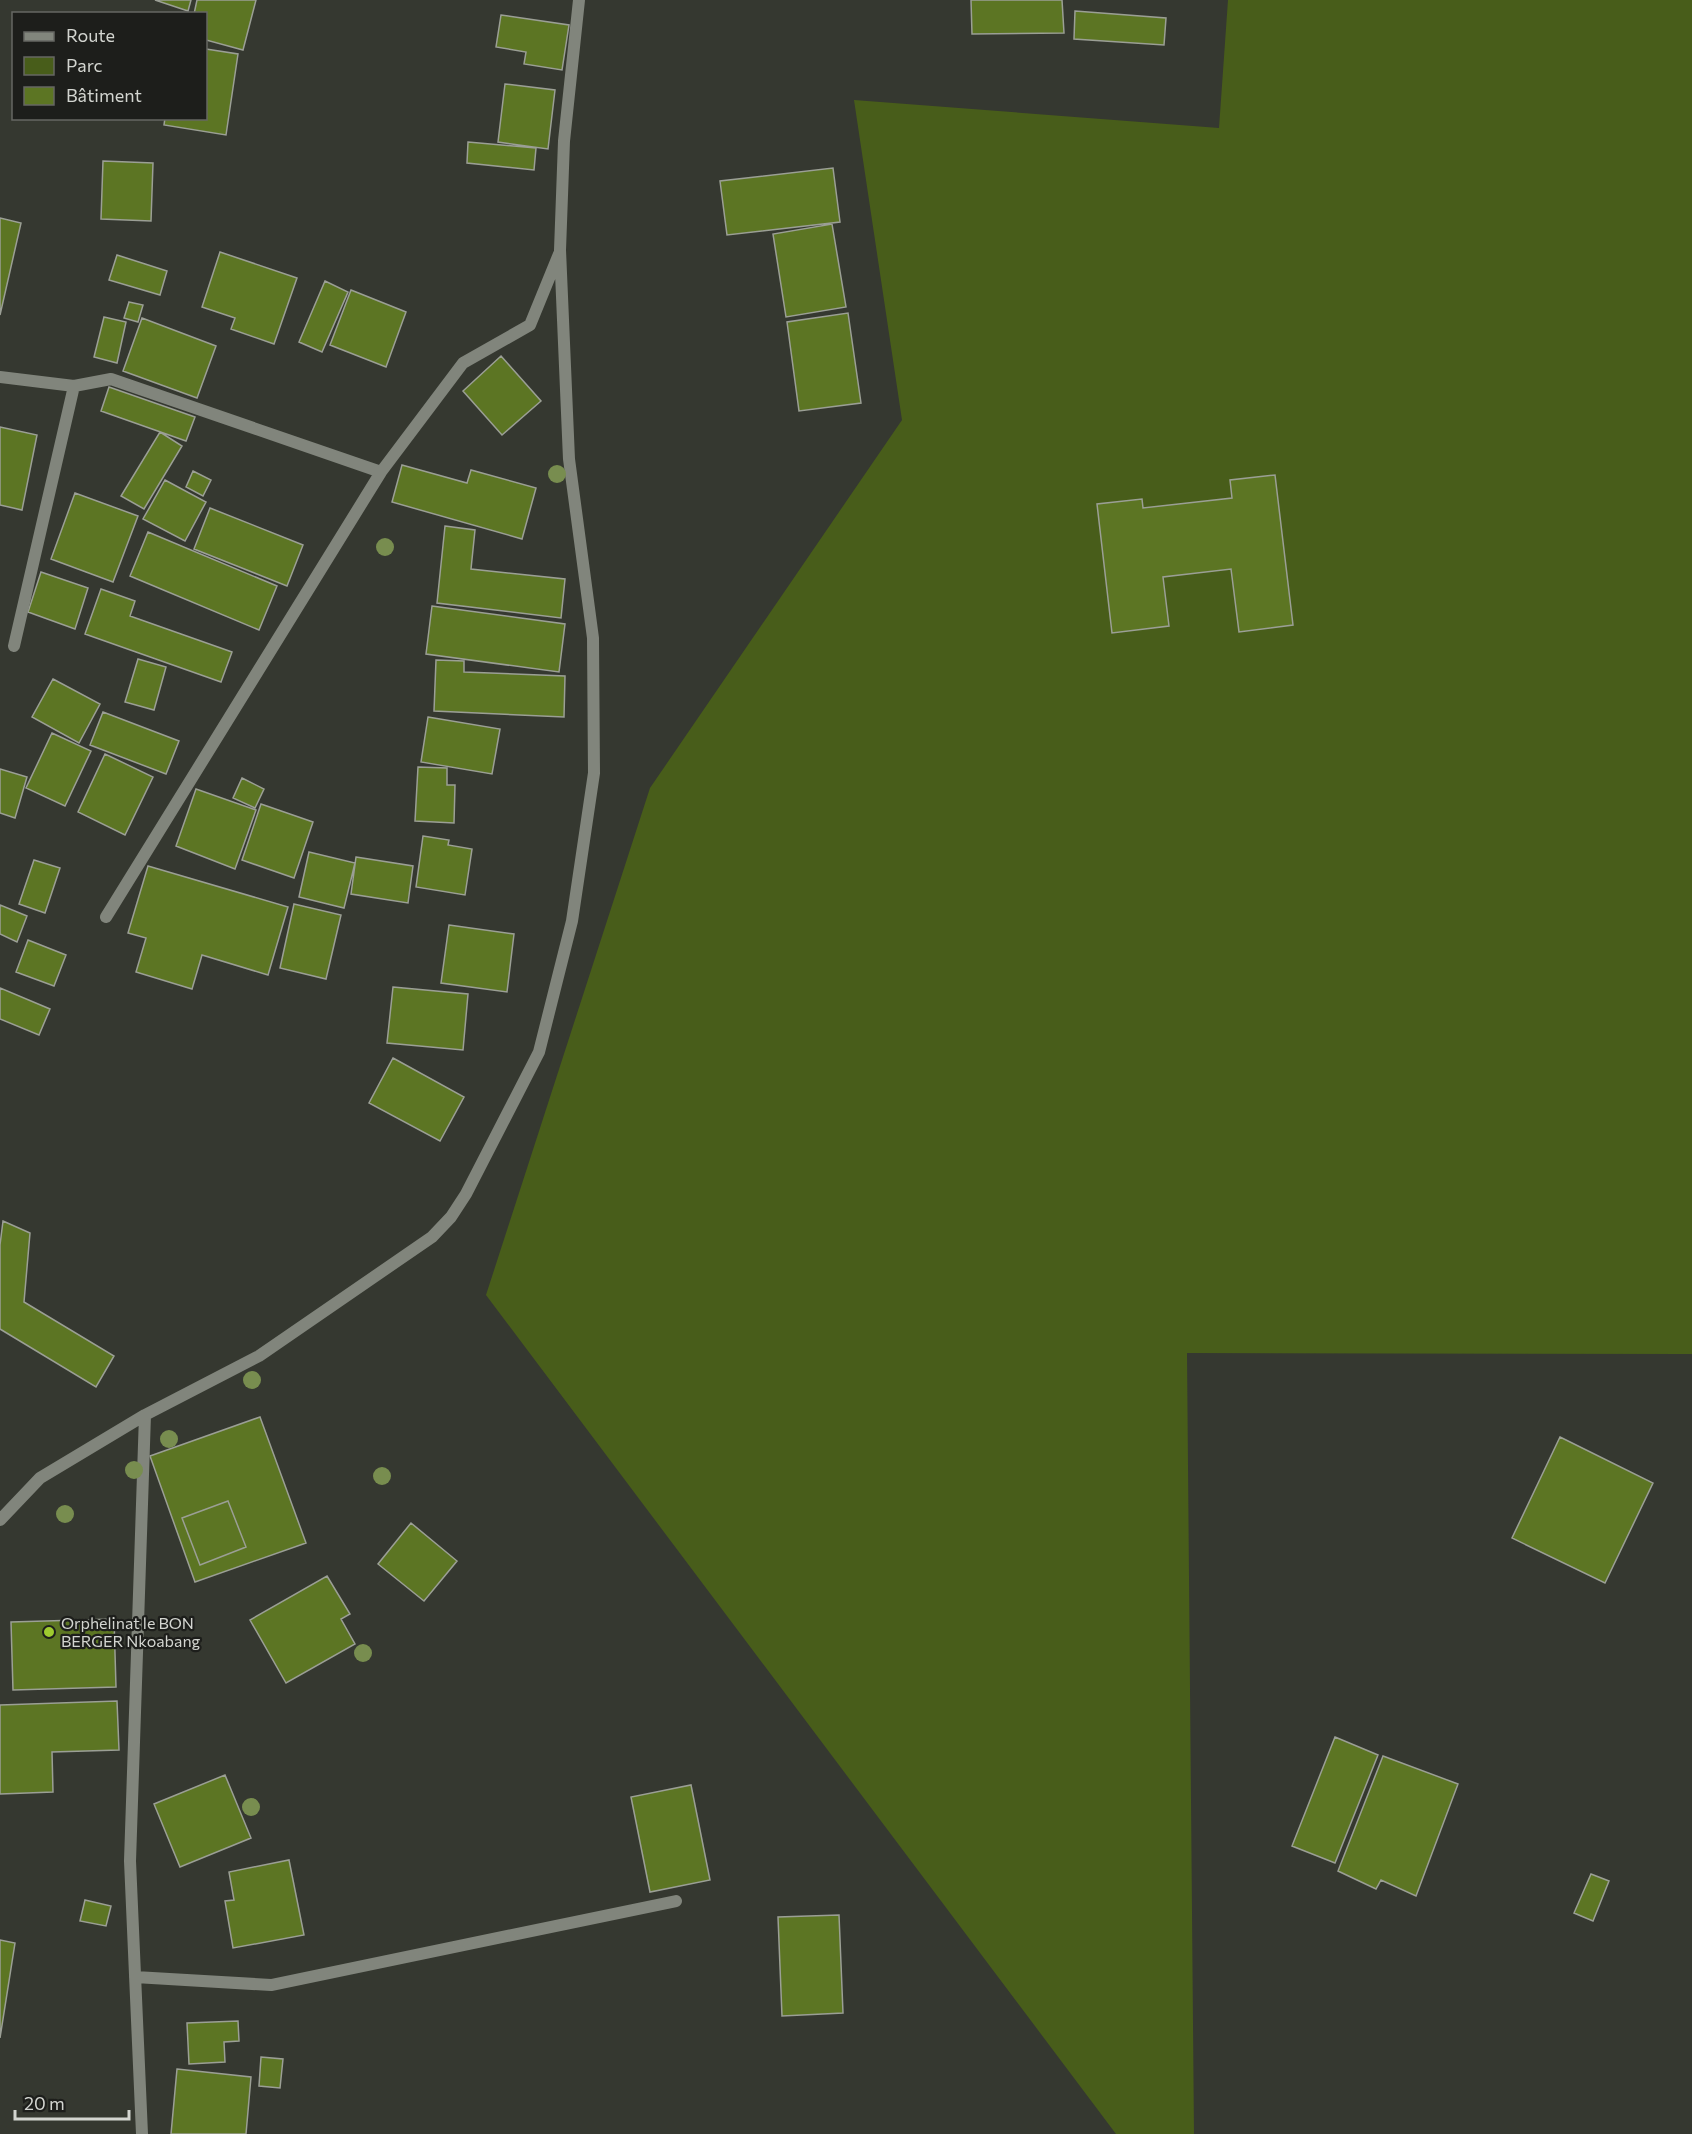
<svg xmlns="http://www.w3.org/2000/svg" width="1692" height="2134" font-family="Commissioner,sans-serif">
	<rect width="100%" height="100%" fill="#353830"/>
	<path fill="#485d1a" d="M1228 0H1692V1354L1187 1353 1194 2134H1116L486 1295 650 788 902 420 854 100 1219 128Z"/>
	<path fill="#5c7523" stroke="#9b9f95" stroke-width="1.5" fill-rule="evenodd" d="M155 0H191L188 11Z
		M197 0H256L243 50 206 40V14H194Z
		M971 0H1062L1064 33 972 34Z
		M1075 11 1166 18 1164 45 1074 39Z
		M501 15 569 25 562 70 524 64 526 52 496 47Z
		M206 49 238 54 226 135 164 125 165 118H206Z
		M505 84 555 90 548 149 498 142Z
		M468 142 536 148 534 170 467 163Z
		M103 161 153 163 151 221 101 219Z
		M833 168 840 222 727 235 720 181Z
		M0 218 21 223 0 315Z
		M832 224 846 307 786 317 773 234Z
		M220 252 297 278 274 344 231 329 235 318 202 307Z
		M117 255 167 271 160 295 109 280Z
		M325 281 348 292 322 352 299 342Z
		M351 290 406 312 386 367 330 345Z
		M129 302 143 305 138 322 124 318Z
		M848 313 861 403 799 411 787 322Z
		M104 317 126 322 117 363 94 357Z
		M142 318 216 346 197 398 123 371Z
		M501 356 541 401 502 435 463 391Z
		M109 387 195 417 186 441 101 411Z
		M0 427 37 435 22 510 0 505Z
		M160 432 182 446 144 509 121 496Z
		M402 465 467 483 471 470 536 488 522 539 392 502Z
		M193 471 211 480 203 496 186 487Z
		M1275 475 1293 625 1239 632 1231 569 1163 577 1169 626 1112 633 1097 504 1142 499 1143 508 1232 498 1230 480Z
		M165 480 206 502 185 541 143 519Z
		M75 493 138 516 113 582 51 559Z
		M210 508 303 545 287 586 194 549Z
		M445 526 475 530 471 569 565 579 561 618 437 603Z
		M148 532 277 586 259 630 130 576Z
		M41 572 88 588 75 629 28 612Z
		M101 589 135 601 130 616 232 652 221 682 85 634Z
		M432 606 565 624 559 672 426 654Z
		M138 659 166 667 154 710 125 702Z
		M436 660 464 661V672L565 676 564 717 434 711Z
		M53 679 100 704 79 743 32 717Z
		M103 712 179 741 166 774 90 745Z
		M428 717 500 729 492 774 421 762Z
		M52 733 91 751 65 806 26 788Z
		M105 754 153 777 125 835 78 812Z
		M418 767 447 768V785H455L454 823 415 821Z
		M0 769 27 777 15 818 0 813Z
		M242 778 264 789 255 808 233 798Z
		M196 789 256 810 235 869 176 846Z
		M261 804 313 822 294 878 242 860Z
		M423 836 449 840 448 845 472 849 465 895 416 887Z
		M309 852 355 863 344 908 299 897Z
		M356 857 413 866 408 903 351 894Z
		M34 860 60 868 45 913 19 904Z
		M148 866 288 907 268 975 202 955 192 989 136 972 146 938 128 933Z
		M294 904 341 915 326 979 280 968Z
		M0 905 27 916 17 942 0 934Z
		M449 925 514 934 507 992 441 983Z
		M28 940 66 955 54 986 16 972Z
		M393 987 468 994 463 1050 387 1043Z
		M0 988 50 1009 39 1035 0 1019Z
		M393 1058 464 1097 440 1141 369 1103Z
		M3 1221 30 1233 24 1302 114 1356 96 1387 0 1329V1245Z
		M260 1417 306 1543 195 1582 150 1456ZM228 1501 246 1547 200 1565 182 1518Z
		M1560 1437 1653 1483 1605 1583 1512 1538Z
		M228 1501 246 1547 200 1565 182 1518Z
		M411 1523 457 1561 424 1601 378 1564Z
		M327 1576 350 1614 341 1619 355 1644 286 1683 250 1620Z
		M114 1619 116 1687 13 1690 11 1622Z
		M117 1701 119 1750 52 1752 53 1792 0 1794V1705Z
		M1335 1737 1378 1755 1335 1863 1292 1846Z
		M1383 1756 1458 1784 1416 1896 1381 1880 1376 1889 1338 1871Z
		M225 1775 251 1838 180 1867 154 1804Z
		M691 1785 710 1880 650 1892 631 1797Z
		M289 1860 304 1935 233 1948 225 1901 234 1900 229 1872Z
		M1591 1874 1609 1881 1593 1921 1574 1913Z
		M85 1900 111 1906 106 1926 80 1921Z
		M839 1915 843 2013 782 2016 778 1917Z
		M0 1940 15 1943 0 2038Z
		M238 2021 239 2041 224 2042 225 2062 189 2064 187 2023Z
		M261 2057 283 2059 280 2088 259 2086Z
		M177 2069 251 2077 246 2134H171Z"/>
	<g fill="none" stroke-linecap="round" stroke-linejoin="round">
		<path stroke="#81857c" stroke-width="12" d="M0 377 74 386 111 379 381 472
			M14 646 74 386
			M106 917 381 472 463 363 530 325 559 254
			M0 1520 40 1478 145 1415 259 1356 432 1237 451 1217 466 1194 539 1052 572 921 594 773 593 638 569 459 560 250 564 141 579 0
			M135 1977 271 1985 676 1901
			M142 2134 130 1861 145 1415"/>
	</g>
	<g fill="#788d4f">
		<circle cx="557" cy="474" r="9"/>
		<circle cx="385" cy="547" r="9"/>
		<circle cx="252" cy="1380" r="9"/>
		<circle cx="169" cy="1439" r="9"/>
		<circle cx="134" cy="1470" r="9"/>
		<circle cx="382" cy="1476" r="9"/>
		<circle cx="65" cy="1514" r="9"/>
		<circle cx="363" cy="1653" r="9"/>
		<circle cx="251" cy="1807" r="9"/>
	</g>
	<circle fill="#9eca2f" stroke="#1d1e1b" stroke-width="2" cx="49" cy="1632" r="6"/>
	<g text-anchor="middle" stroke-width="4.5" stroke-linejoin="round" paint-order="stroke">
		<g font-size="16" fill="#d3d5d0" stroke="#1d1e1b" text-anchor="start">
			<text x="61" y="1629">Orphelinat le BON<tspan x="61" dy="18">BERGER Nkoabang</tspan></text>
		</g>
	</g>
	<rect x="12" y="12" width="195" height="108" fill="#1d1e1b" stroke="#666763" stroke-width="1.5"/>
	<rect x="24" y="32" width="30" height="9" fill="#81857c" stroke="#666763" stroke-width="1.5"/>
	<text x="66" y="42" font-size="18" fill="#d3d5d0">Route</text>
	<rect x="24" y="57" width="30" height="18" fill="#485d1a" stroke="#666763" stroke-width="1.5"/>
	<text x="66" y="72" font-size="18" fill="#d3d5d0">Parc</text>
	<rect x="24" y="87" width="30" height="18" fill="#5c7523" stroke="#666763" stroke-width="1.5"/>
	<text x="66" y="102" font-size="18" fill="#d3d5d0">Bâtiment</text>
	<path d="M15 2110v9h114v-9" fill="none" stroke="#d3d5d0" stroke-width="3"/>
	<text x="24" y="2110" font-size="18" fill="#d3d5d0" stroke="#1d1e1b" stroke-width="4.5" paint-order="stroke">20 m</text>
</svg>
